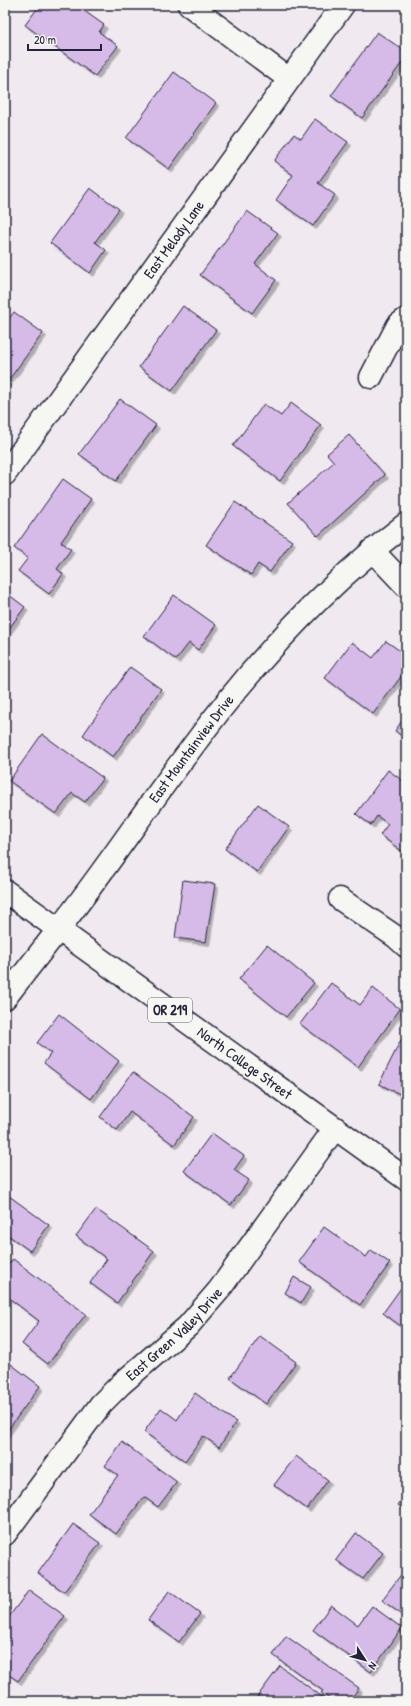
<svg xmlns="http://www.w3.org/2000/svg" width="411" height="1706" font-family="'Patrick Hand',sans-serif">
	<defs>
		<filter id="shadow"><feDropShadow dx="3.5" dy="3.5" stdDeviation="0" flood-color="#0004"/></filter>
	</defs>
	<rect width="100%" height="100%" fill="#f0eaf0"/>
	<filter id="ink" filterUnits="userSpaceOnUse"><feTurbulence type="fractalNoise" baseFrequency=".025" numOctaves="2"/><feDisplacementMap in="SourceGraphic" scale="8" xChannelSelector="R" yChannelSelector="G"/><feConvolveMatrix kernelMatrix="1 2 1 2 8 2 1 2 1" color-interpolation-filters="sRGB"/></filter>
	<g filter="url(#ink)">
		<path fill="#d6bbe9" stroke="#22223b" filter="url(#shadow)" d="M40 5H62L65 7 67 5H76L104 25 99 32 118 46 95 76 25 25Z
			M377 32 406 52V57L362 118 331 96Z
			M174 72 216 103 169 169 126 138Z
			M315 119 348 142 318 183 335 195 313 226 276 200 293 175 274 161 294 134 301 139Z
			M90 188 119 209 95 242 106 250 90 273 50 243Z
			M247 211 278 233 255 264 276 280 252 313 200 275Z
			M183 306 216 330 172 391 139 367Z
			M14 312 43 333 5 385V324Z
			M120 399 156 425 116 481 79 454Z
			M291 403 321 425 280 481 233 446 264 404 281 416Z
			M349 435 385 475 318 536 288 503 334 462 327 454Z
			M63 479 91 499 61 542 71 549 57 569 63 574 49 594 18 571 28 558 14 548Z
			M235 502 292 541 270 572 258 564 251 575 206 545Z
			M5 592 25 607 5 634Z
			M174 595 216 625 198 650 189 643 176 660 144 636Z
			M386 641 406 655V670L373 714 325 678 352 642 373 658Z
			M130 667 161 689 113 757 83 735Z
			M406 715V739L395 731Z
			M42 734 103 778 85 802 72 793 56 814 9 781Z
			M388 770 406 783V847L403 852 380 835 388 824 377 816 371 825 356 814Z
			M258 804 289 827 257 872 225 849Z
			M183 880 215 884 206 942 175 938Z
			M267 945 314 983 286 1017 239 979Z
			M331 983 360 1005 373 988 400 1009 358 1067 300 1024Z
			M59 1014 119 1061 91 1099 44 1063 51 1053 37 1043Z
			M401 1040 406 1042V1097L379 1084Z
			M133 1072 194 1117 174 1145 130 1112 117 1130 100 1117Z
			M212 1133 244 1156 234 1170 249 1180 231 1205 184 1171Z
			M5 1193 49 1225 30 1251 5 1233Z
			M96 1209 154 1251 117 1303 90 1283 107 1259 76 1236Z
			M324 1227 366 1257 371 1250 390 1263 360 1305 299 1262Z
			M13 1259 86 1314 48 1364 22 1344 39 1321 5 1295V1269Z
			M294 1277 311 1287 301 1303 285 1293Z
			M406 1281V1330L383 1313Z
			M260 1336 296 1362 266 1404 230 1378Z
			M8 1362 40 1386 5 1434V1366Z
			M195 1393 236 1422 219 1447 203 1436 185 1461 144 1432 161 1408 177 1420Z
			M122 1442 177 1482 158 1507 144 1497 116 1534 89 1514 118 1475 105 1466Z
			M296 1456 328 1480 307 1509 274 1485Z
			M406 1494V1511L398 1505Z
			M73 1524 100 1543 64 1592 38 1573Z
			M356 1533 383 1553 363 1579 336 1560Z
			M406 1568V1618L382 1600Z
			M29 1590 65 1616 18 1681 5 1672V1622Z
			M169 1591 200 1614 179 1642 148 1620Z
			M331 1605 358 1625 372 1606 402 1628 371 1672 313 1630Z
			M286 1636 359 1688 349 1701H333L321 1693 323 1691 273 1655Z
			M280 1666 328 1701H263L257 1697Z"/>
		<g fill="none" stroke-linecap="round" stroke-linejoin="round">
			<g stroke="#22223b" stroke-width="25">
				<g id="minor">
					<path d="M189 5 289 79"/>
					<path d="M371 377 398 325 406 319"/>
					<path id="s1" d="M5 474 343 5"/>
					<path d="M372 550 406 586"/>
					<path d="M340 899 396 937 406 946"/>
					<path id="s2" d="M58 930C104 872 145 809 190 750 252 665 322 588 406 524"/>
					<path id="s3" d="M5 1534 101 1404 121 1384 188 1326 219 1290 335 1128"/>
				</g>
			</g>
			<g stroke="#22223b" stroke-width="25">
				<g id="major">
					<path id="s4" d="M5 891 406 1179"/>
					<path d="M5 998 58 930"/>
				</g>
			</g>
			<use href="#minor" stroke="#f6f6f2" stroke-width="22"/>
			<use href="#major" stroke="#f6f6f2" stroke-width="22"/>
		</g>
	</g>
	<g text-anchor="middle" stroke-width="3.5" stroke-linejoin="round" paint-order="stroke">
		<rect fill="#f6f6f2" stroke="#626272" stroke-width="1" x="148" y="998" width="44" height="24" rx="3"/>
		<g font-size="14" font-weight="bold" fill="#22223b">
			<text x="170" y="1015">OR 219</text>
		</g>
		<g font-size="15" fill="#22223b" stroke="#f6f6f2">
			<text dy="5" stroke="none"><textPath href="#s1" startOffset="289">East Melody Lane</textPath></text>
			<text dy="5" stroke="none"><textPath href="#s2" startOffset="225">East Mountainview Drive</textPath></text>
			<text dy="5" stroke="none"><textPath href="#s4" startOffset="295">North College Street</textPath></text>
			<text dy="5" stroke="none"><textPath href="#s3" startOffset="263">East Green Valley Drive</textPath></text>
		</g>
	</g>
	<rect width="411" height="1706" fill="none" stroke="#f6f6f2" stroke-width="20"/>
	<rect x="10" y="10" width="391" height="1686" fill="none" stroke="#22223b" stroke-width="1.5" filter="url(#ink)"/>
	<g transform="translate(365 1660) rotate(126)" stroke="#f6f6f2" stroke-width="3" paint-order="stroke">
	<path d="M0-3L7 15L0 10L-7 15Z" fill="#22223b"/>
	<text y="-6" font-size="11" font-weight="bold" text-anchor="middle" fill="#22223b">N</text>
	</g>
	<path d="M28 44v6h73v-6" fill="none" stroke="#22223b" stroke-width="2"/>
	<text x="34" y="44" font-size="12" fill="#22223b" stroke="#f6f6f2" stroke-width="3" paint-order="stroke">20 m</text>
</svg>
